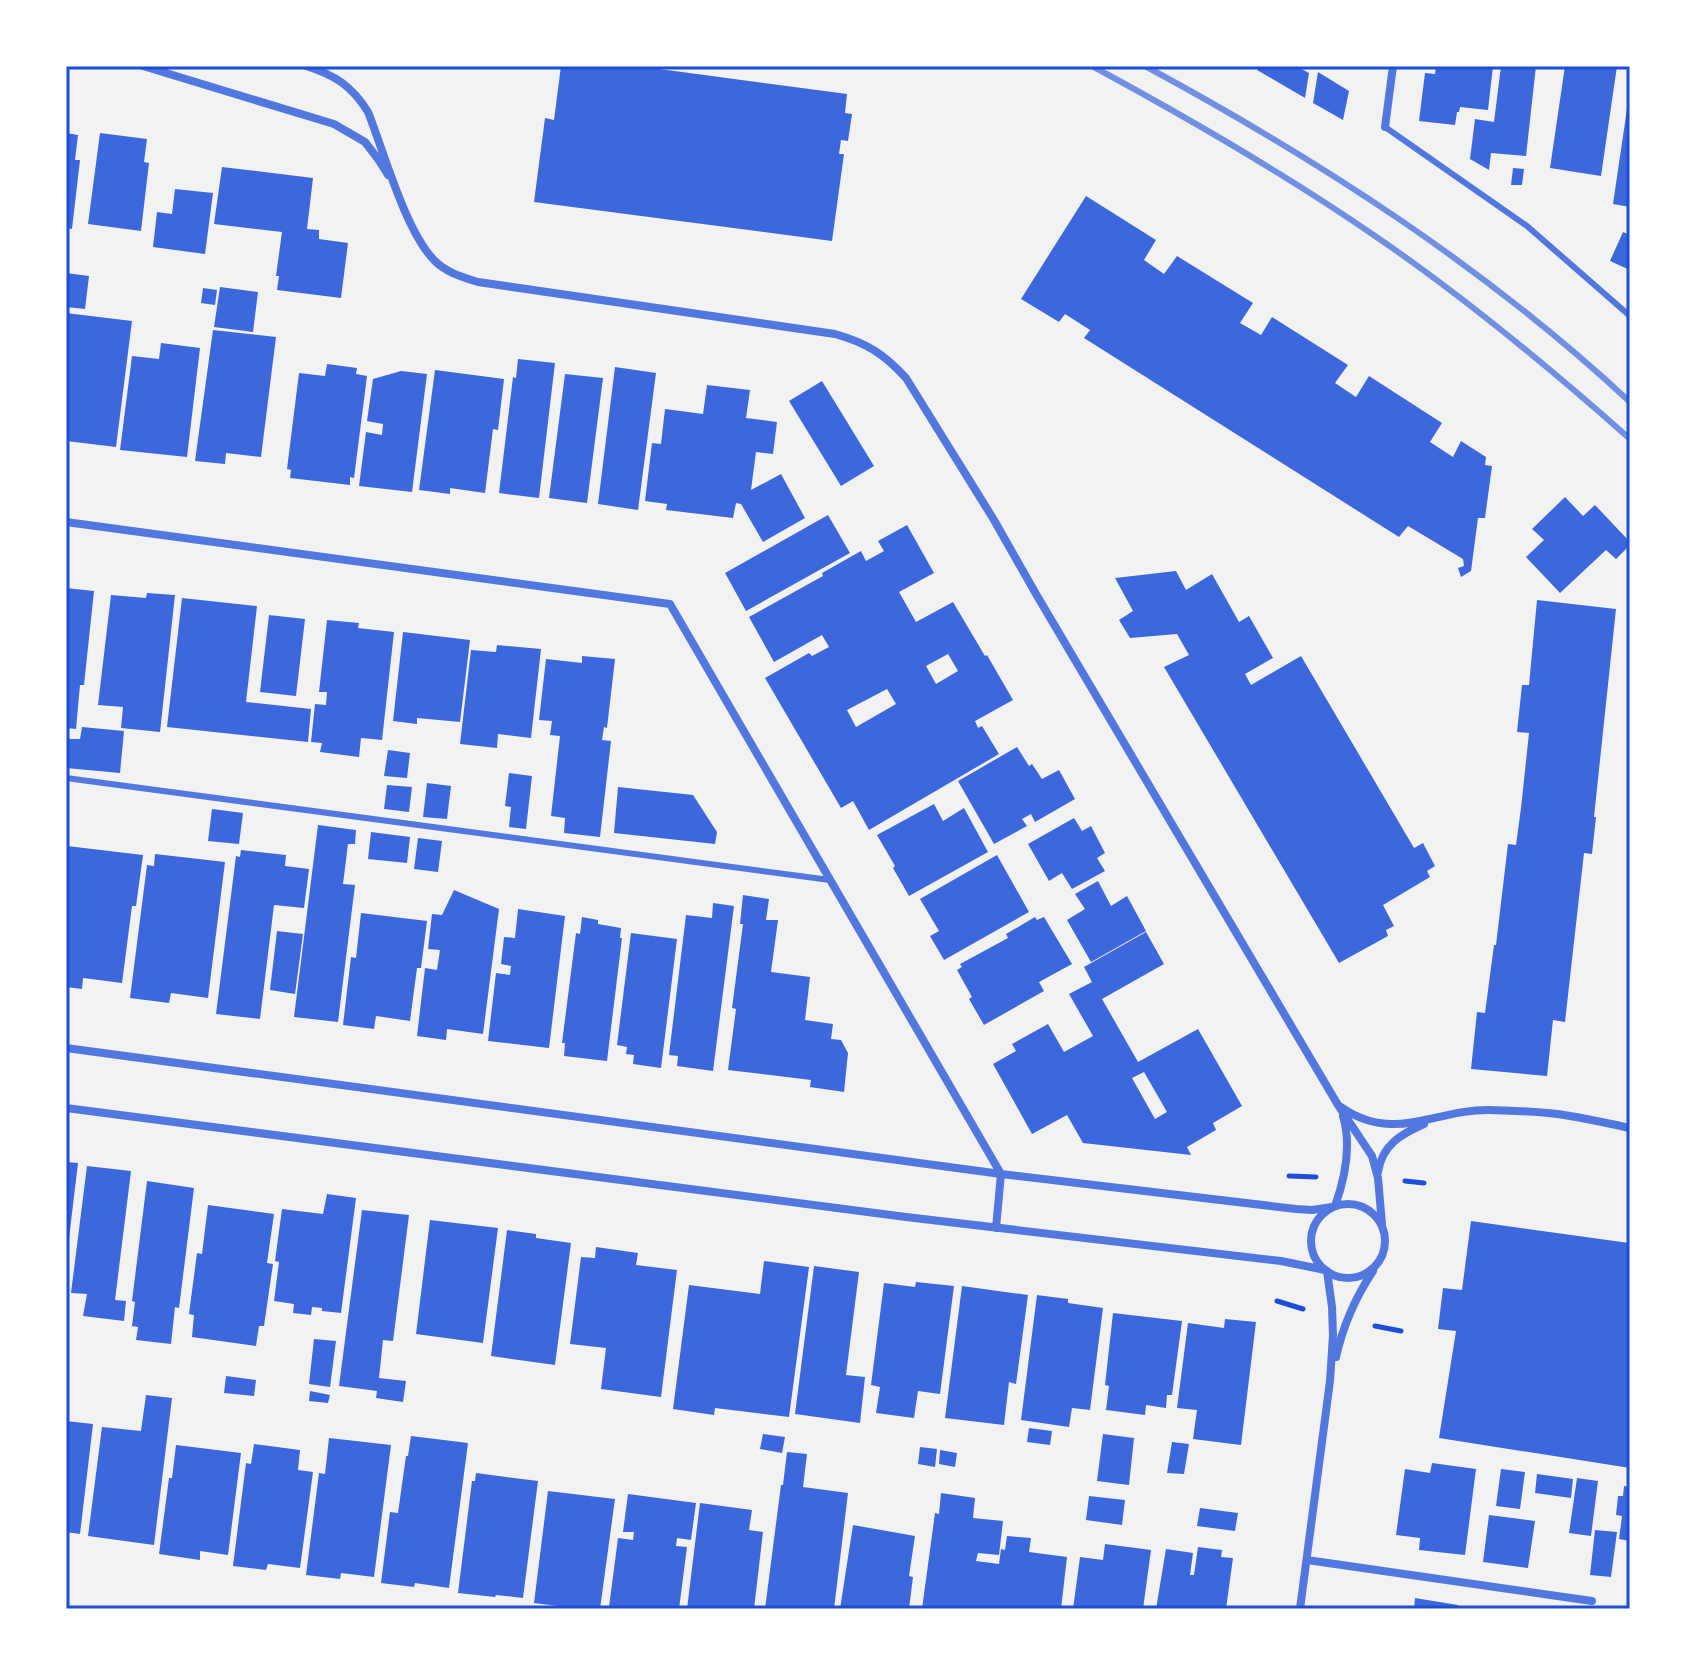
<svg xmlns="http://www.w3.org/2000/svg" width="1696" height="1675" font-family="'Exo 2',sans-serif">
	<rect width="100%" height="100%" fill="#f2f2f2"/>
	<path fill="#3d67dc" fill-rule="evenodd" d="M561 66H637L847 94 845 113 852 114 848 141 841 140 839 154H844L832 241 534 202 545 118 554 120Z
		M1257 66H1296L1309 73 1305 98 1257 70Z
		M1436 66H1493L1488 110 1460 107 1459 112H1457L1455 125 1419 121 1425 73 1435 74Z
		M1501 66H1536L1526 156 1491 153 1489 170 1470 159 1475 119 1494 122Z
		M1565 66H1617L1601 176 1550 168Z
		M1318 72 1349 91 1343 120 1313 103Z
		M1628 102H1630V207L1613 204Z
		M66 133 78 135 75 160H80L72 229 66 228Z
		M100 133 147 139 144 162 149 163 141 231 88 224Z
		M222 167 313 178 307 229 319 230V239L348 243 341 298 277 290 279 276H276L282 232 214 224Z
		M1513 168 1524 169 1522 185H1511Z
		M175 189 213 193 205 254 153 247 157 212 172 214Z
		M1086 196 1156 240 1144 260 1164 274 1177 256 1253 303 1240 323 1261 335 1272 317 1348 365 1335 383 1356 397 1369 376 1442 423 1430 442 1453 457 1461 441 1486 457 1485 465 1492 466 1485 518H1478L1471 571 1461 577 1458 568 1464 566 1463 559 1408 526 1399 537 1084 338 1090 330 1065 314 1059 322 1021 299Z
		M1623 232 1630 235V270L1610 261Z
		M66 273 89 276 85 309 66 307Z
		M220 287 258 292 253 332 214 327Z
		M203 288 217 290 215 305 201 303Z
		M66 313 132 321 116 447 66 441Z
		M213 330 276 337 261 457 226 453 225 464 195 461Z
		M161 343 200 348 187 457 120 450 132 356 159 359Z
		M518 359 555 363 539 498 499 493 513 377 516 378Z
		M327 364 357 368 356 374 367 376 354 478 350 477V485L290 478 291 470 287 469 299 373 325 376Z
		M615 367 656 373 638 510 598 504Z
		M435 370 504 379 498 430 493 429 485 493 450 488V494L419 490Z
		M401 371 427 374 412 492 359 486 366 432 382 435 383 424 367 421 373 379Z
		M565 374 603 378 587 503 549 498Z
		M822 381 874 466 841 486 789 401Z
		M707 385 750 390 746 418 777 422 773 454 756 452 751 490 781 474 805 518 763 542 741 504 736 503 733 518 666 510 667 504 645 501 652 443 661 444 665 409 703 414Z
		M1565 497 1583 516 1595 505 1630 542V545L1616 559 1606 550 1560 593 1526 557 1544 540 1532 529Z
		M828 515 850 553 746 611 725 573Z
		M907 525 934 573 899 592 916 622 953 602 985 656 987 655 1013 700 975 721 978 728 982 726 999 754 869 830 853 801 841 808 765 678 809 653 812 656 829 647 822 635 774 662 749 617 823 576 822 573 861 551 866 561 884 551 878 541ZM948 654 958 671 936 684 926 666ZM887 689 896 704 856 727 847 710Z
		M1176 571 1186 590 1212 574 1239 622 1249 616 1273 658 1245 674 1251 685 1301 656 1414 848 1423 843 1435 866 1427 871 1430 877 1383 905 1394 926 1386 930 1388 936 1339 963 1164 667 1189 655 1177 634 1130 638 1119 620 1133 611 1115 578Z
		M66 588 94 591 84 685H80L76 729 66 728Z
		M147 593 175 595 160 732 121 728 123 707 98 705 111 595 146 598Z
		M182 598 257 606 246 702 311 709 308 742 167 727Z
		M1537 600 1616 609 1594 817H1596L1592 854 1584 853 1565 1022 1553 1020 1547 1076 1471 1069 1477 1012 1485 1013 1494 945H1496L1508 844 1516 845 1521 808 1529 733 1517 732 1522 685H1529Z
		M269 615 305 619 296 696 260 692Z
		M327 620 359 623 358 628 394 632 382 740 361 738 359 757 320 752 322 743 311 742 315 704 326 705 327 692H319Z
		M403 632 470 640 460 722 417 718V724L393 721Z
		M497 645 541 649 531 738 498 734 497 748 460 744 471 650 496 652Z
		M582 656 615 659 607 728 604 727 602 740 611 741 600 837 564 833 565 818 551 816 560 736 550 735 552 721 539 720 546 659 582 663Z
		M82 727 124 731 120 773 66 768V739H80Z
		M1017 747 1029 766 1032 764 1042 779 1059 770 1075 799 1035 822 1031 814 1022 819 1027 826 994 844 958 781Z
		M388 750 410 753 407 778 384 776Z
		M509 773 532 776 526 829 509 827 511 807 505 806Z
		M427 783 451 786 447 819 423 817Z
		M387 785 412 787 409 812 384 809Z
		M618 787 693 795 717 832 715 844 614 833Z
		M934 804 943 821 964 808 988 852 909 896 893 868 895 866 877 835Z
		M212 809 243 813 239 844 208 841Z
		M1074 818 1082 831 1091 826 1105 853 1097 858 1105 871 1072 889 1062 873 1049 881 1028 844Z
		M318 825 356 830 355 844H348L343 884 355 885 338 1022 294 1017Z
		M371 832 410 837 407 863 368 859Z
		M418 838 442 841 438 872 414 869Z
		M67 846 143 855 136 906H132L122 983 83 978 82 989 66 987Z
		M241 850 286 855 285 866 309 869 304 908 274 905 260 1019 216 1014 236 856 240 857Z
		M155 854 225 862 208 998 171 993 169 1003 130 998 147 865 154 866Z
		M997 855 1029 912 944 960 930 936 939 931 920 899Z
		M1098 881 1111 906 1127 896 1146 931 1091 962 1067 920 1085 909 1075 894Z
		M454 890 499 909 483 1034 447 1029 446 1040 417 1036 425 968 437 970 440 950 428 949 432 914 442 915Z
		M743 895 769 899 766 920H778L771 972 810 977 805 1020 833 1024 831 1039 841 1040 848 1053 844 1092 810 1087 811 1080 728 1070 736 1009 732 1008 743 924H740Z
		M713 903 734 906 713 1071 677 1066 678 1056 669 1055 686 915 712 918Z
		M518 909 565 916 549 1048 488 1041 496 973 510 975 511 966 501 964 504 937 515 938Z
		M361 913 427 921 421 968H417L410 1021 376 1016 374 1029 343 1025 351 957 356 958Z
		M582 917 598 920V924L621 928 620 938H622L607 1061 564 1056 565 1043H562L576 933 580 934Z
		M1035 917 1037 920 1044 917 1072 964 1039 982 1044 991 984 1025 969 999 972 997 957 970 962 967 960 964 1008 938 1006 934Z
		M277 931 303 934 295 994 270 990Z
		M1146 932 1164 964 1102 999 1138 1062 1198 1029 1242 1106 1213 1123 1216 1130 1187 1147 1191 1155 1083 1143 1067 1115 1032 1134 993 1064 1016 1051 1012 1044 1048 1024 1064 1052 1093 1036 1069 994 1092 982 1084 967ZM1144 1072 1167 1112 1155 1119 1132 1078Z
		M631 933 677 939 661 1068 633 1064 634 1055 626 1054 627 1047 617 1045Z
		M66 1162 78 1163 68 1247H66Z
		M87 1166 131 1171 115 1300 126 1301 124 1321 83 1316 87 1294 71 1293Z
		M147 1181 194 1188 179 1308 175 1307 171 1344 136 1340 138 1327 132 1326 135 1302 132 1301Z
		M327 1194 356 1198 341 1313 322 1311V1308L312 1307 311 1315 293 1313 294 1304 274 1301 279 1262 275 1261 282 1209 323 1214Z
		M208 1205 274 1214 267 1263 273 1264 264 1326H259L256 1346 192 1337 194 1315 189 1314 197 1253 202 1254Z
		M362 1210 409 1215 393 1341 383 1340 379 1378 406 1381 403 1402 376 1398 377 1391 339 1386Z
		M430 1220 498 1228 483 1343 416 1334Z
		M1471 1221 1629 1243 1630 1468 1439 1438 1456 1331 1438 1329 1443 1288 1462 1290Z
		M507 1230 536 1234V1238L571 1243 555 1365 491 1356Z
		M596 1247 638 1253 636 1265 677 1270 661 1397 601 1389 606 1348 570 1344 581 1257 595 1258Z
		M764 1261 809 1267 789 1417 715 1408 714 1415 673 1409 689 1285 760 1294Z
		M814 1266 859 1272 846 1375 865 1377 860 1423 795 1414Z
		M916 1282 954 1286 940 1394 918 1391 914 1418 876 1413 880 1387 871 1385 884 1283 915 1287Z
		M962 1286 1028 1295 1016 1384 1009 1382 1004 1425 945 1418Z
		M1037 1295 1068 1299V1303L1103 1308 1090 1410 1072 1408 1069 1427 1021 1420Z
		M1113 1313 1182 1321 1172 1395H1167L1166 1408 1146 1405 1145 1415 1106 1410 1109 1386 1105 1385Z
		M1225 1319 1256 1322 1241 1445 1193 1439 1197 1410 1177 1408 1188 1323 1224 1328Z
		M314 1339 336 1341 330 1387 309 1384Z
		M226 1376 256 1380 254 1396 224 1393Z
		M310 1391 330 1395 328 1403 309 1401Z
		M146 1395 172 1398 154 1545 88 1536 102 1427 141 1431Z
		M66 1421 93 1424 80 1534 66 1532Z
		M1029 1428 1052 1431 1050 1445 1027 1442Z
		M763 1434 785 1437 782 1453 760 1449Z
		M1103 1434 1134 1438 1129 1485 1097 1481Z
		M411 1436 468 1443 449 1588 415 1583 414 1587 381 1583 390 1512 398 1513 406 1456H408Z
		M329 1438 391 1445 374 1577 341 1573 340 1579 306 1575 319 1473 325 1474Z
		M1172 1442 1189 1444 1184 1474 1167 1473Z
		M254 1444 300 1450 298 1470 313 1472 300 1568 268 1564 266 1570 233 1566 246 1463 251 1464Z
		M176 1445 241 1453 228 1555 200 1551V1560L159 1554 169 1478H172Z
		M920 1447 937 1449 935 1467 918 1464Z
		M940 1450 957 1453 955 1467 939 1464Z
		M787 1452 807 1454 803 1487 848 1493 834 1609H765L781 1485H783Z
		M1432 1463 1476 1469 1465 1555 1419 1550 1420 1538 1396 1535 1405 1469 1430 1473Z
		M1501 1469 1525 1472 1520 1509 1496 1506Z
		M476 1473 538 1481 523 1598 496 1595 495 1597 458 1593 472 1481H475Z
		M1537 1474 1573 1479 1571 1498 1535 1493Z
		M1577 1478 1598 1481 1591 1536 1569 1533Z
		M1624 1486 1630 1487V1541L1619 1539 1622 1516 1616 1515 1618 1496H1623Z
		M548 1491 615 1499 600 1609H580L534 1603Z
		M941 1493 975 1498 973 1518 1003 1521 999 1555 978 1553 976 1561 999 1564 1001 1549 1005 1550 1007 1536 1031 1538 1029 1552 1067 1557 1061 1609H922L935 1513 939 1514Z
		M628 1494 696 1503 691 1540 677 1538 676 1546 687 1547 679 1609H626L609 1607 618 1538 633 1540 634 1532H623Z
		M1089 1496 1125 1500 1122 1525 1086 1520Z
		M700 1503 752 1510 749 1530 763 1532 754 1609H687Z
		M1200 1508 1238 1513 1235 1531 1197 1526Z
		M1489 1515 1535 1521 1528 1568 1483 1562Z
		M853 1525 915 1536 909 1576 913 1577 909 1609H840Z
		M1595 1530 1617 1532 1611 1577 1590 1575Z
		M1105 1544 1151 1550 1143 1609H1073L1080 1557 1103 1560Z
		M1198 1547 1222 1550 1221 1557 1233 1558 1226 1609H1156L1166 1549 1193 1553 1190 1575H1194Z
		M1415 1598 1458 1605 1457 1609H1414Z"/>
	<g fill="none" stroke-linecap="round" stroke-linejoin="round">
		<path stroke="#1d4ed8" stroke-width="5" d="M1289 1176 1316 1177
			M1405 1181 1424 1183
			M1277 1301 1303 1309
			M1375 1326 1401 1331"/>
		<path stroke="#5277de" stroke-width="6" d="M1385 127 1527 226 1630 316
			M66 778 830 880"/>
		<path stroke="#5277de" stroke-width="8" d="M143 66 334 124 365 142 378 159 388 175
			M306 66C335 75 352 86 368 112 384 152 405 230 434 260 445 272 462 277 478 282L835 334C867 343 884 354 906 378L994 520 1036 594 1338 1105 1372 1156 1378 1178 1382 1224
			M1385 127 1393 66
			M66 522 670 604 1001 1174 996 1228
			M66 1048 1001 1174 1296 1209 1312 1210 1332 1207
			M1341 1107C1394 1144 1435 1109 1490 1110 1516 1111 1544 1111 1570 1116 1590 1119 1610 1124 1630 1128
			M66 1108 906 1217 1281 1261 1325 1270
			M1378 1172C1382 1145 1401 1134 1424 1124
			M1311 1241a37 37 0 1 1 74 0a37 37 0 1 1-74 0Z
			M1335 1206C1345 1178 1352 1146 1343 1116
			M1336 1357C1343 1326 1355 1298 1373 1271
			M1307 1560 1592 1601
			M1300 1609 1330 1381 1333 1335 1332 1307 1327 1271"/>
		<path stroke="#7290e2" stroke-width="6" d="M1092 66C1190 119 1287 175 1378 238 1467 299 1550 368 1630 439
			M1145 66C1319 160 1485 267 1630 402"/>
	</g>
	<rect width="1696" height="1675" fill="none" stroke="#ffffff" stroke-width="136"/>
	<rect x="68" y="68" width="1560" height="1539" fill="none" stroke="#1d4ed8" stroke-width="3"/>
</svg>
